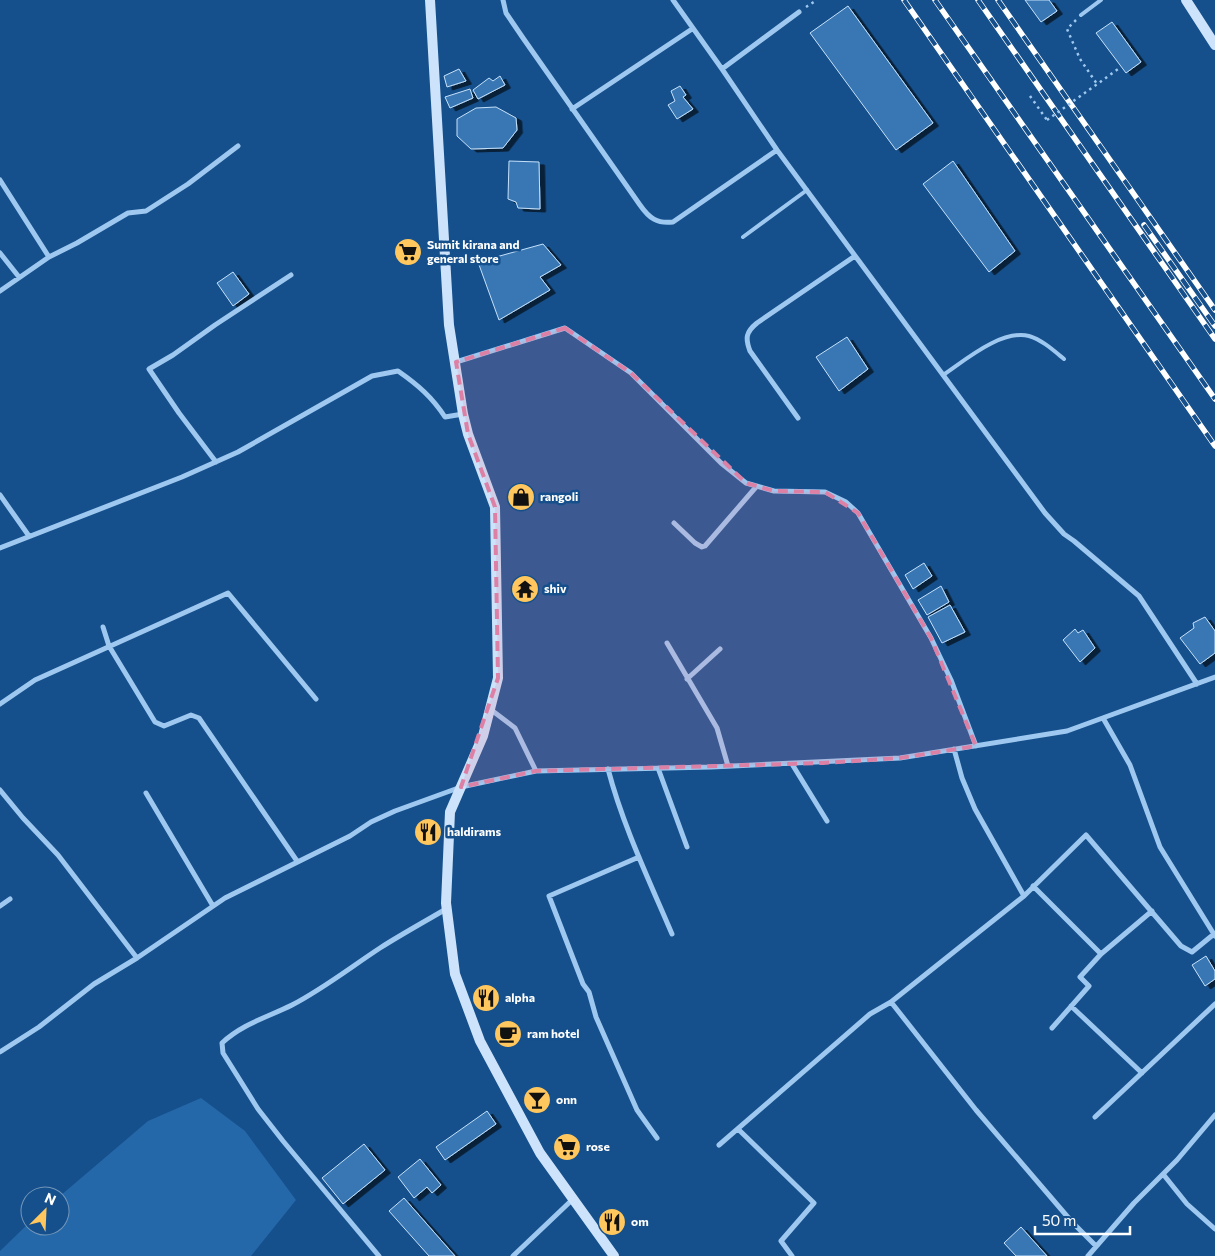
<svg xmlns="http://www.w3.org/2000/svg" width="1215" height="1256" font-family="Commissioner,sans-serif">
	<defs>
		<filter id="shadow"><feDropShadow dx="5.5" dy="3" stdDeviation="0" flood-color="#0009"/></filter>
	</defs>
	<rect width="100%" height="100%" fill="#15508c"/>
	<path fill="#2468a9" d="M201 1098 245 1131 296 1200 251 1256H0V1251L30 1222V1226H60V1196L148 1121Z"/>
	<path fill="#3977b3" stroke="#c5e1fb" filter="url(#shadow)" d="M1025 0H1049L1057 11 1041 22Z
		M848 6 933 123 896 150 810 33Z
		M1112 22 1141 62 1126 73 1096 33Z
		M459 69 466 81 447 87 444 76Z
		M500 76 505 85 478 99 473 90 489 78 493 81Z
		M680 86 686 95 683 97 693 109 677 119 668 105 675 101 671 91Z
		M470 89 473 98 450 108 445 97Z
		M496 107 516 118 517 130 503 148 471 149 457 136V119L476 108Z
		M509 161 539 162 540 209 518 208 516 202 508 199Z
		M953 161 1015 251 989 272 923 184Z
		M543 244 561 265 540 277 550 290 499 320 478 262Z
		M233 272 249 294 233 306 217 283Z
		M847 337 868 369 839 391 816 357Z
		M924 563 932 576 913 589 905 575Z
		M941 586 949 602 927 615 918 600Z
		M950 605 965 632 942 643 928 617Z
		M1205 617 1215 631V653L1200 664 1180 638 1194 628 1193 623Z
		M1075 629 1078 633 1083 630 1095 648 1080 662 1063 640Z
		M1206 956 1215 971V979L1205 986 1192 965Z
		M487 1111 496 1124 445 1160 436 1147Z
		M364 1144 385 1170 343 1204 322 1178Z
		M420 1159 441 1185 432 1193 427 1187 414 1198 398 1177Z
		M404 1198 455 1256H429L389 1211Z
		M1021 1227 1047 1256H1016L1004 1243Z"/>
	<g fill="none" stroke-linecap="round" stroke-linejoin="round">
		<path stroke="#9ec8f0" stroke-width="2.5" stroke-dasharray="2.5 4" stroke-linecap="butt" d="M806 7 817 0
			M1076 20 1067 29 1080 59 1097 84
			M1030 96 1047 120"/>
		<path stroke="#9ec8f0" stroke-width="4" d="M1081 15 1101 0
			M743 237 807 190
			M943 375C964 361 1001 329 1029 336 1042 340 1053 350 1064 359"/>
		<path stroke="#9ec8f0" stroke-width="5" d="M503 0 506 13 523 38 640 205C649 218 657 224 673 222L777 150
			M673 0 722 69 777 150 1045 513 1064 534 1074 541 1139 596 1197 684
			M722 69 799 12
			M572 109 692 29
			M0 180 49 257
			M0 253 19 277
			M0 291 49 257 77 243 128 213 146 211 188 184 238 146
			M456 362 565 328 631 373 721 463 746 483 774 491 825 492 846 502 858 513 931 638 951 680 976 746
			M798 418 750 351C745 338 746 332 757 323L855 256
			M216 462 179 413 149 369 173 355 215 325 291 275
			M0 495 29 536
			M674 523 695 543 702 547 705 546 756 487
			M0 548 182 477 238 452 372 376 398 371C418 385 432 397 445 417L463 414
			M103 627 109 646 155 722 164 726 191 715 199 718 297 861
			M667 643 717 728 728 766
			M687 679 720 649
			M0 704 35 680 228 593 316 699
			M490 709 515 728 536 771
			M1103 718 1130 765 1160 847 1215 936
			M954 749 962 778 975 809 1024 896
			M792 764 827 821
			M658 768 687 847
			M608 769C623 826 649 880 672 934
			M0 790 23 818 58 855 137 958 225 898 350 836 371 822 395 811 461 787 536 771 711 767 900 758 1067 731 1215 677
			M146 793 213 906
			M639 857 549 896 583 984 589 992 596 1017 637 1110 657 1138
			M1033 886 1101 954
			M0 906 10 899
			M891 1002 976 1110 1072 1222 1096 1246
			M1071 1006 1142 1073
			M1052 1028 1089 986 1080 977 1101 954 1152 911
			M0 1052 39 1027 94 984 137 958
			M1095 1117 1215 1004
			M738 1129 814 1203 781 1241 792 1256
			M719 1145 870 1014 891 1002 1024 896 1086 835 1181 946 1192 952 1214 934
			M1163 1174 1187 1204 1215 1229
			M379 1256 283 1141 258 1109 223 1053 222 1043C242 1024 268 1017 292 1005 323 989 351 967 380 948 402 934 424 922 446 909
			M513 1256 573 1199
			M1088 1256 1134 1203 1177 1160 1215 1115"/>
		<path stroke="#cce3fb" stroke-width="10" d="M430 0 449 325 463 414 468 434 495 507 498 678 483 736 450 812 446 903 455 974 480 1041 540 1153 614 1256
			M1186 0 1215 45"/>
		<g stroke="#fff" stroke-width="5.5">
			<path id="rail" d="M904 0 1215 446
				M935 0 1215 399
				M978 0 1215 339
				M998 0 1215 310
				M1144 225 1215 326"/>
		</g>
		<use href="#rail" stroke="#15508c" stroke-width="4" stroke-dasharray="11" stroke-linecap="butt"/>
		<path stroke="#9ec8f0" stroke-width="2.5" stroke-dasharray="2.5 4" stroke-linecap="butt" d="M1047 120 1121 67"/>
	</g>
	<path fill="#dd80a5" fill-opacity="0.2" stroke="#dd80a5" stroke-width="4" stroke-dasharray="10 6" stroke-linejoin="round" d="M565 328 631 373 746 483 774 491 825 492 858 513 931 638 976 746 900 758 823 763 536 771 461 787 498 678 495 507 468 434 456 362Z"/>
	<defs>
		<g id="supermarket-disc" transform="scale(1.4375)"><circle r="9.5" fill="#ffc75d" stroke="#15508c"/><path d="M-6-5.5h2.5l.6 2H6L4.5 2H-2.5L-4.4-4H-6ZM-1.5 3.2a1.3 1.3 0 1 0 .1 0ZM3 3.2a1.3 1.3 0 1 0 .1 0Z" fill="#111"/></g>
		<g id="shop-disc" transform="scale(1.4375)"><circle r="9.5" fill="#ffc75d" stroke="#15508c"/><path d="M-5-2.5h2.3a2.7 3.5 0 0 1 5.4 0H5L5.5 6h-11ZM-1.5-2.5h3a1.5 2.3 0 0 0-3 0Z" fill="#111"/></g>
		<g id="temple-disc" transform="scale(1.4375)"><circle r="9.5" fill="#ffc75d" stroke="#15508c"/><path d="M0-6L5-2H3V0L6.5 2.5H4V6H1.5V3h-3V6H-4V2.5H-6.5L-3 0V-2H-5Z" fill="#111"/></g>
		<g id="restaurant-disc" transform="scale(1.4375)"><circle r="9.5" fill="#ffc75d" stroke="#15508c"/><path d="M-5-6h1v4h1v-4h1v4h1v-4h1v5L-1.5 .5V6h-2V.5L-5-1ZM5-6V6H3V1.5H1.5Q1.5-4 5-6Z" fill="#111"/></g>
		<g id="cafe-disc" transform="scale(1.4375)"><circle r="9.5" fill="#ffc75d" stroke="#15508c"/><path d="M-5.5-4.5H6V0H3Q3 3.5 0 3.5H-2.5Q-5.5 3.5-5.5 0ZM3-3.2v2h1.7v-2ZM-6 4.5H4V6H-6Z" fill="#111"/></g>
		<g id="bar-disc" transform="scale(1.4375)"><circle r="9.5" fill="#ffc75d" stroke="#15508c"/><path d="M-6-5H6L.8 .8V4.5H3.5V6h-7V4.5H-.8V.8Z" fill="#111"/></g>
	</defs>
	<g fill-rule="evenodd">
		<use href="#supermarket-disc" x="408" y="252"/>
		<use href="#shop-disc" x="521" y="497"/>
		<use href="#temple-disc" x="525" y="589"/>
		<use href="#restaurant-disc" x="428" y="832"/>
		<use href="#restaurant-disc" x="486" y="998"/>
		<use href="#cafe-disc" x="508" y="1034"/>
		<use href="#bar-disc" x="537" y="1100"/>
		<use href="#supermarket-disc" x="567" y="1147"/>
		<use href="#restaurant-disc" x="612" y="1222"/>
	</g>
	<g text-anchor="middle" stroke-width="5" stroke-linejoin="round" paint-order="stroke">
		<g font-size="12" font-weight="bold" fill="#fff" stroke="#15508c" text-anchor="start">
			<text x="427" y="249">Sumit kirana and<tspan x="427" dy="14">general store</tspan></text>
			<text x="540" y="501">rangoli</text>
			<text x="544" y="593">shiv</text>
			<text x="447" y="836">haldirams</text>
			<text x="505" y="1002">alpha</text>
			<text x="527" y="1038">ram hotel</text>
			<text x="556" y="1104">onn</text>
			<text x="586" y="1151">rose</text>
			<text x="631" y="1226">om</text>
		</g>
	</g>
	<g transform="translate(45 1211) rotate(24)"><circle r="24" fill="#15508c" stroke="#7396ba"/>
	<path d="M0-4L9 19L0 12L-9 19Z" fill="#ffc75d"/>
	<text y="-8" font-size="14" font-weight="bold" text-anchor="middle" fill="#ffffff">N</text>
	</g>
	<path d="M1035 1226v8h95v-8" fill="none" stroke="#ffffff" stroke-width="2.5"/>
	<text x="1042" y="1226" font-size="15" fill="#ffffff" stroke="#15508c" stroke-width="4" paint-order="stroke">50 m</text>
</svg>
